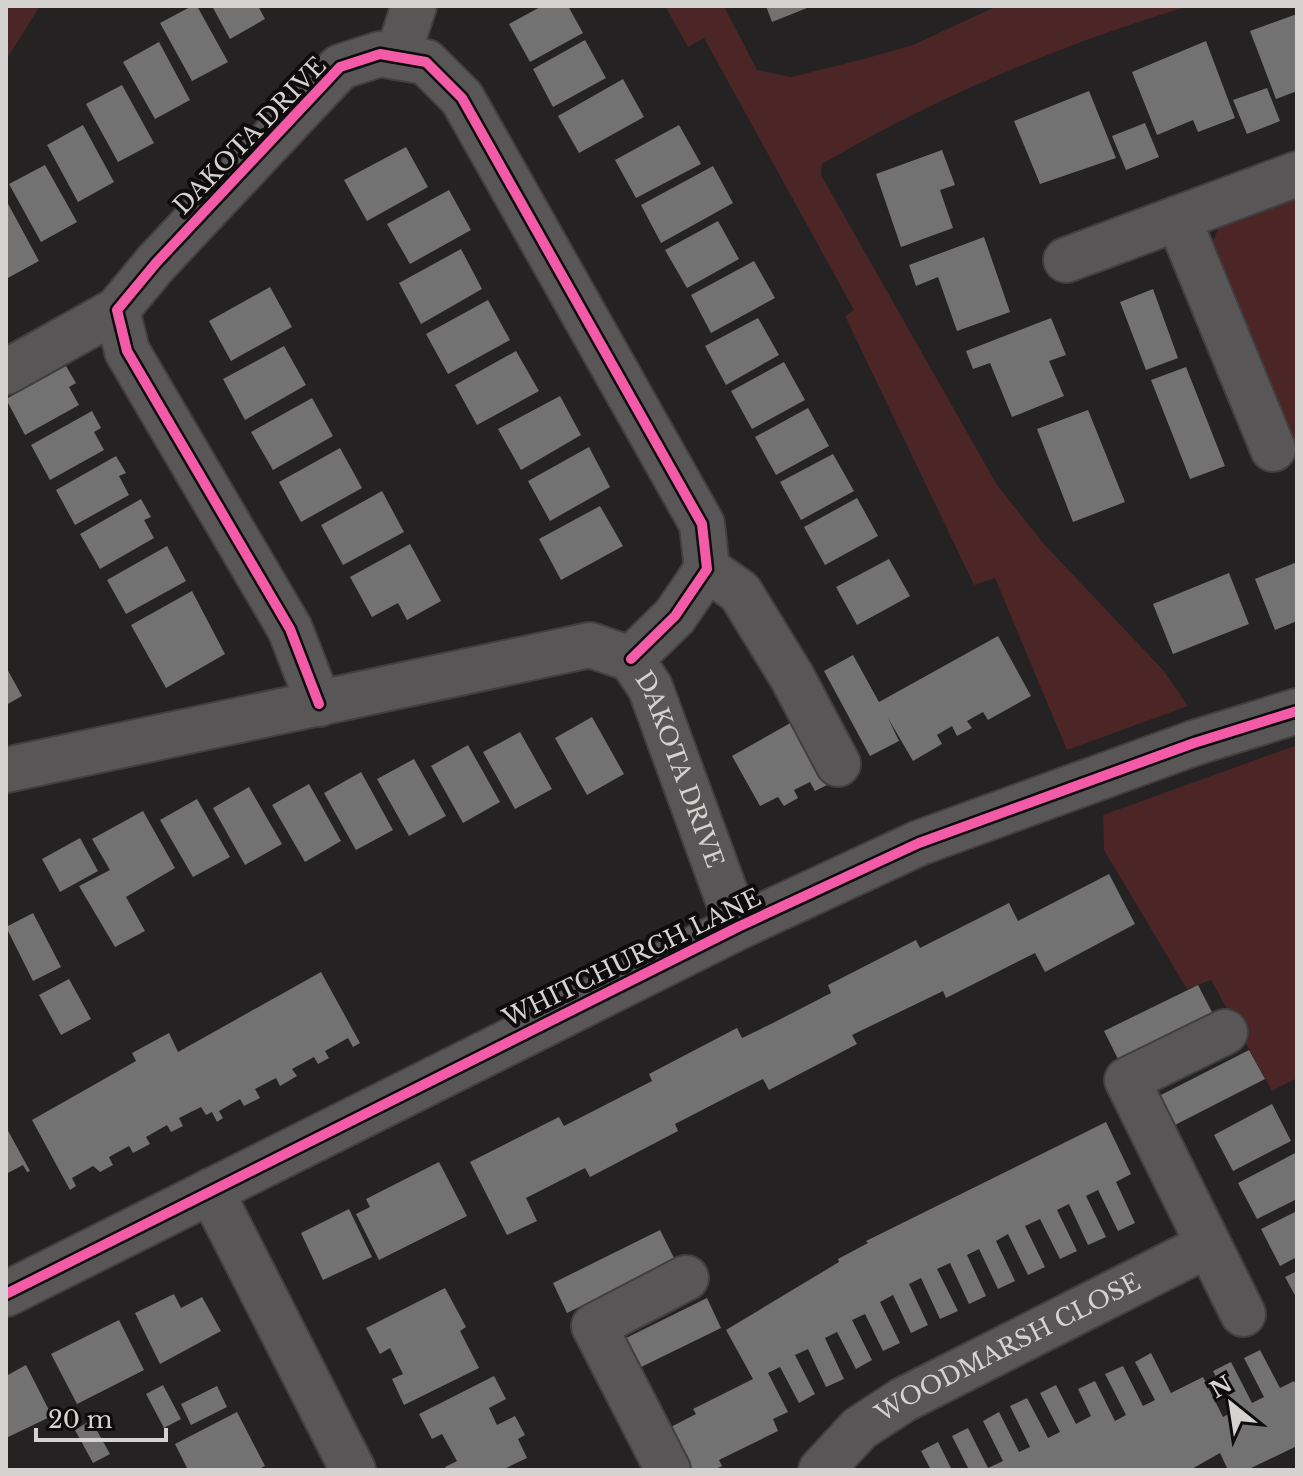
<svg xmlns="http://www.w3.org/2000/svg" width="1303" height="1476" font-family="'Libre Baskerville',serif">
	<rect width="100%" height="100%" fill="#242222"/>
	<path fill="#4c2527" d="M6 6H40L6 60Z
		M665 6H724L757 70 791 77 860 60 913 45 997 6H1189C1062 44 936 97 822 164L821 175 997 485 1043 543 1163 670 1188 706 1067 750 995 578 974 585 845 316 854 310 704 38 688 47Z
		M1297 191V444L1286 449 1212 243 1220 225Z
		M1297 745V1078L1272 1091 1211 980 1187 989 1104 850 1103 815Z"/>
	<path fill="#737272" d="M192 6H197L228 62 192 81 160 23Z
		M212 6H258L265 19 230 39Z
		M542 6H568L583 33 530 62 509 24Z
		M766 6H812L772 22Z
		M1297 14V91L1276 99 1250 31Z
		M585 40 606 78 553 107 533 69Z
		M1206 41 1235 118 1198 132 1193 120 1157 135 1132 72Z
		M159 42 190 100 155 119 123 62Z
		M623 79 644 117 579 153 558 116Z
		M122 85 154 143 118 162 86 104Z
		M1267 88 1280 121 1247 134 1233 100Z
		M1089 91 1116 158 1040 184 1014 121Z
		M1145 123 1159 157 1126 170 1112 136Z
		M83 125 114 182 78 202 47 145Z
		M679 125 701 164 636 198 615 160Z
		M406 147 428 187 367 221 344 180Z
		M942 150 955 185 940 190 953 228 901 247 876 174Z
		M45 165 77 222 41 242 9 184Z
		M713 166 733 203 661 243 641 205Z
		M449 190 471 230 410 264 387 224Z
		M6 200 39 261 6 279Z
		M718 221 739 259 687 288 665 250Z
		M984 237 1010 312 957 331 938 277 916 286 909 265Z
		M461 249 482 289 421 324 399 283Z
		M754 261 775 298 711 333 691 295Z
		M270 287 292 327 231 361 209 321Z
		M1153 289 1178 358 1146 370 1120 302Z
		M488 300 510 340 448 374 426 334Z
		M758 318 779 355 726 385 705 346Z
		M1051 318 1066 355 1049 361 1064 396 1012 417 990 363 973 369 966 351Z
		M284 346 306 385 245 420 223 379Z
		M516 351 539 391 477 425 455 385Z
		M784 362 805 400 752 429 731 391Z
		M66 366 76 383 69 387 79 405 25 435 6 399Z
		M1186 367 1225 466 1190 479 1151 380Z
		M560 396 581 435 521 470 498 429Z
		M312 398 333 436 273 470 251 432Z
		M808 408 829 446 776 475 755 437Z
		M1088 410 1125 502 1073 522 1037 429Z
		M92 411 101 428 94 432 104 450 50 480 31 445Z
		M589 447 610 487 550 521 528 481Z
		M340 448 362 488 301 522 279 482Z
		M833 454 854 491 801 520 780 482Z
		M116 456 126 473 119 476 129 495 75 525 56 490Z
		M382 491 404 532 343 565 321 525Z
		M857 498 878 536 825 565 804 527Z
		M141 499 151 517 144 520 154 538 100 569 80 534Z
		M600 506 623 546 561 580 539 539Z
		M410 544 441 601 407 620 398 603 372 617 350 577Z
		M167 546 186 581 126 614 107 580Z
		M889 559 910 596 857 625 836 587Z
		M1297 562V621L1275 630 1255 579Z
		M1229 573 1249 624 1173 654 1153 604Z
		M192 591 225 654 166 688 131 625Z
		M998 636 1031 696 988 720 983 712 967 721 972 728 957 736 952 726 937 735 942 744 913 761 888 718 899 741 870 756 824 671 853 655 879 702Z
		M6 667 22 696 6 705Z
		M592 717 624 774 587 795 555 738Z
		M794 721 829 784 815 791 810 782 794 790 798 798 784 806 778 797 760 806 732 756Z
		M520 732 552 789 515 809 483 752Z
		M468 745 500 802 463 823 431 766Z
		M414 759 446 816 409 836 377 779Z
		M361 772 393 830 356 850 324 793Z
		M309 784 341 841 305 862 272 805Z
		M249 787 282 844 245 865 213 808Z
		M197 799 230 857 193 877 160 820Z
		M143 811 175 868 126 897 145 931 115 947 79 886 110 870 92 839Z
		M80 838 98 871 60 892 42 859Z
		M1109 874 1135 924 1045 972 1035 953 946 998 943 991 852 1035 857 1044 769 1090 763 1079 735 1093 675 1124 678 1131 590 1177 585 1168 526 1198 537 1221 507 1235 470 1162 559 1117 564 1126 652 1081 649 1074 737 1028 742 1038 771 1024 831 993 828 985 916 940 920 948 1009 903 1018 921Z
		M33 913 61 967 33 981 6 927Z
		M321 972 360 1043 353 1047 348 1038 325 1051 329 1058 318 1064 314 1057 292 1069 297 1076 280 1086 276 1078 255 1089 260 1098 244 1106 240 1099 219 1111 223 1118 217 1122 212 1112 206 1115 201 1107 179 1118 183 1126 171 1132 167 1125 146 1137 150 1144 133 1153 129 1146 109 1157 113 1165 100 1172 93 1166 72 1178 76 1186 70 1190 32 1120 136 1061 132 1053 169 1033 178 1052Z
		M69 979 91 1019 61 1035 39 995Z
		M1198 985 1213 1014 1119 1061 1104 1031Z
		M1249 1050 1265 1079 1169 1128 1155 1098Z
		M1272 1104 1291 1141 1233 1171 1214 1135Z
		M1106 1122 1131 1174 1116 1182 1135 1223 1118 1231 1098 1190 1086 1196 1106 1237 1088 1245 1069 1204 1057 1210 1077 1251 1060 1259 1040 1219 1025 1226 1045 1267 1028 1275 1008 1234 996 1241 1015 1281 998 1289 979 1249 967 1255 986 1296 969 1304 950 1263 937 1269 958 1311 940 1319 921 1278 909 1284 928 1325 911 1333 893 1295 880 1302 900 1343 883 1351 865 1314 852 1320 872 1360 856 1369 837 1332 825 1338 844 1379 826 1387 808 1349 795 1355 815 1394 799 1403 780 1367 768 1373 788 1412 773 1419 778 1431 719 1460 722 1466 714 1470H684L663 1431 696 1414 693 1409 753 1379 726 1330 839 1262 838 1259 868 1243 866 1241Z
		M6 1127 30 1171 27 1172 23 1165 6 1174Z
		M1297 1152V1199L1257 1219 1238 1183Z
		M439 1162 467 1216 379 1260 356 1214 370 1207 366 1199Z
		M349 1209 372 1257 323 1280 301 1233Z
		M1297 1211V1257L1280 1266 1261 1229Z
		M660 1230 675 1260 567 1313 553 1283Z
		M1297 1271V1299L1285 1277Z
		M445 1288 466 1327 460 1331 479 1368 404 1405 392 1379 403 1374 390 1348 380 1354 366 1328Z
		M174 1294 181 1308 202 1297 221 1331 160 1364 135 1313Z
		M707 1298 721 1328 635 1370 620 1341Z
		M119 1320 144 1370 77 1404 51 1354Z
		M1260 1350 1280 1388 1294 1381 1297 1387V1446L1247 1470H1228L1220 1453 1190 1470H969L952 1436 968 1428 988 1468 1003 1461 983 1421 999 1412 1019 1452 1030 1447 1010 1406 1027 1398 1048 1438 1060 1432 1040 1393 1056 1385 1076 1424 1091 1416 1078 1389 1095 1381 1115 1421 1126 1415 1105 1374 1123 1366 1143 1406 1155 1400 1135 1362 1151 1353 1171 1393 1203 1377 1223 1417 1234 1411 1213 1371 1231 1362 1252 1403 1264 1397 1244 1358Z
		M26 1365 52 1416 6 1438V1376Z
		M494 1376 506 1399 489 1408 497 1425 515 1416 525 1435 518 1439 527 1458 502 1470H447L445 1467 457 1461 442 1434 432 1439 419 1414Z
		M163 1385 181 1419 164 1428 146 1394Z
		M217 1386 227 1407 191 1425 181 1404Z
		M237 1412 265 1466 257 1470H188L175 1444Z
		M91 1420 110 1454 93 1463 75 1430Z
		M938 1442 952 1470H931L921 1451Z"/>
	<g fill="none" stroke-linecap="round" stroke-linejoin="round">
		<g stroke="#413f3f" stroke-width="48">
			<g id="minor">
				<path d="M397 57 414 6"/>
				<path d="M1178 218 1273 449"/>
				<path d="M1066 260 1297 174"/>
				<path d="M6 372 117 310"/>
				<path d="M707 569 740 592 792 677 838 764"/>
				<path d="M319 704 290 629 127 351 117 310 156 263 340 67 380 54 426 62 462 98 702 524 707 569 675 616 631 659"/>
				<path id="s1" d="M6 770 590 645 631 659 650 687 738 927"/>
				<path d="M1225 1032 1127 1080 1243 1314"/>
				<path d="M211 1191 353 1470"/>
				<path d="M6 1294 738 927 919 843 1194 743 1297 711"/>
				<path d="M668 1470 594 1326 686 1278"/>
				<path id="s2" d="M821 1470 860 1428 903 1400 1208 1245"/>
			</g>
		</g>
		<use href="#minor" stroke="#585656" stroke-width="44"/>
		<g stroke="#0d0b0b" stroke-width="15">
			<path id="cycleway" d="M319 704 290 629 127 351 117 310 156 263 340 67 380 54 426 62 462 98 702 524 707 569 675 616 631 659
				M6 1294 738 927 919 843 1194 743 1297 711"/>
		</g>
		<use href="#cycleway" stroke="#f35aa7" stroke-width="10"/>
	</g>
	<g text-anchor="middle" stroke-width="8" stroke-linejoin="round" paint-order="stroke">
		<g font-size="24" fill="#d5d2d2" stroke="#0d0b0b">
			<text transform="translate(250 136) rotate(-46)" y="8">DAKOTA DRIVE</text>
			<text dy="8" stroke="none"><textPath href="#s1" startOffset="762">DAKOTA DRIVE</textPath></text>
			<text transform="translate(632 958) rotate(-26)" y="8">WHITCHURCH LANE</text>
			<text dy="8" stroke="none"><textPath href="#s2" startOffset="226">WOODMARSH CLOSE</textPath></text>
		</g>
	</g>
	<rect width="1303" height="1476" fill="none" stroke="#d5d2d2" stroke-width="16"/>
	<g transform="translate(1231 1404) rotate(330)" stroke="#0d0b0b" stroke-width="6" paint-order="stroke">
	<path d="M0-6L14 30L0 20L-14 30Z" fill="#d5d2d2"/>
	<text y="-12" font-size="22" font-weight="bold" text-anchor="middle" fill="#d5d2d2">N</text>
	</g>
	<path d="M36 1428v12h130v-12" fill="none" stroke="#d5d2d2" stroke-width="4"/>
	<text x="48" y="1428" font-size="24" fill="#d5d2d2" stroke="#0d0b0b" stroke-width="6" paint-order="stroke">20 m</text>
</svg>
